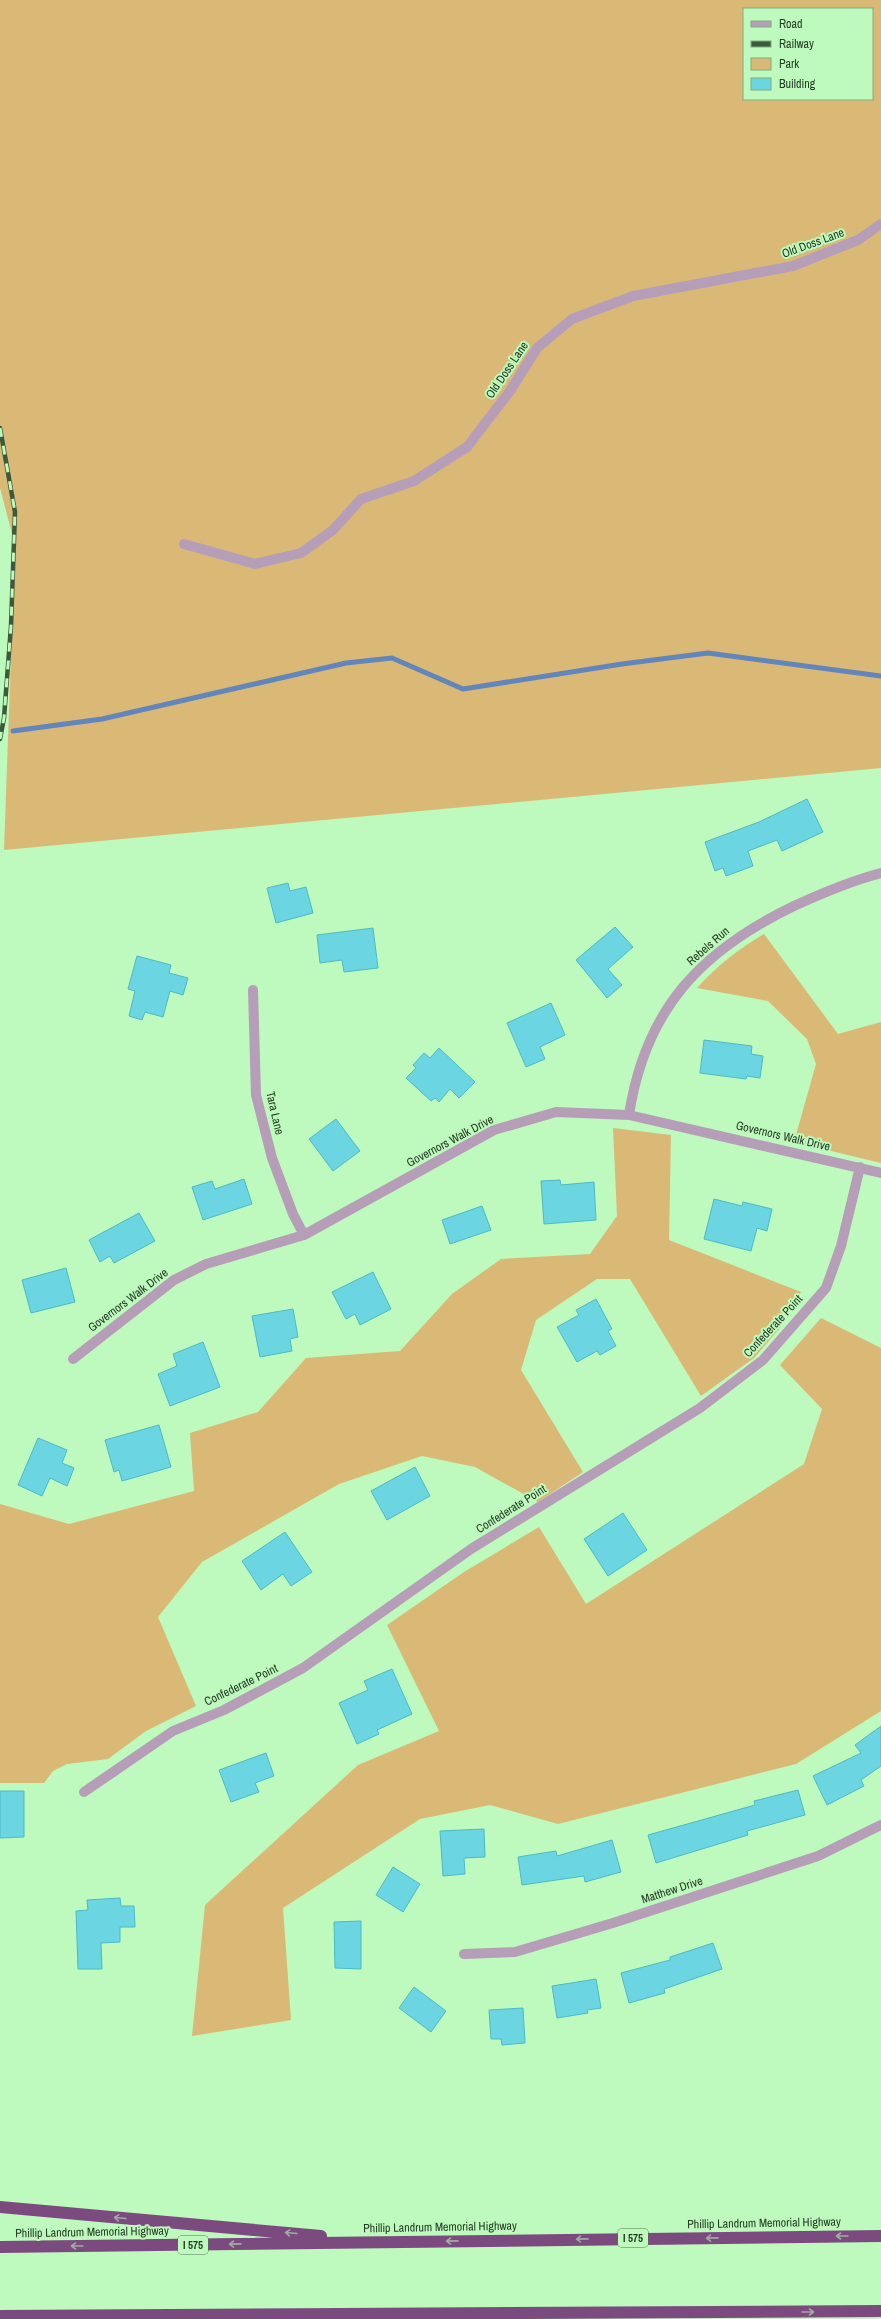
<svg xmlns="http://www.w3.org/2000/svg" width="881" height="2319" font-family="'Archivo Narrow',sans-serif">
	<rect width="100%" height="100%" fill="#bef9bd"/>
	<path fill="#dab976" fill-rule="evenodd" d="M0 0H881V768L4 850 15 545 0 488ZM744 9H872V99H744Z
		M764 934 838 1034 881 1022V1163L794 1142 816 1064 807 1039 768 1001 697 988C717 966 738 949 764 934Z
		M613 1128 671 1135 669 1240 801 1292 780 1328 754 1358 701 1396 630 1279H597L536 1320 521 1370 583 1472 538 1502 475 1467 422 1456 339 1484 202 1562 158 1617 196 1706 146 1731 108 1759 67 1764 53 1771 44 1783H0V1504L69 1524 194 1491 190 1433 258 1412 306 1358 400 1351 452 1294 501 1259 590 1254 617 1216Z
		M821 1318 881 1348V1711L796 1764 558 1824 490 1805 420 1819 283 1908 291 2020 192 2036 205 1905 358 1765 439 1731 387 1625 464 1572 539 1527 586 1604 804 1464 822 1409 780 1365Z"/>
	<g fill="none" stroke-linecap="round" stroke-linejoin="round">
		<path stroke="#6285bc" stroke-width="5" d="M13 731 102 719 346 663 392 658 463 689 622 664 708 653 881 676"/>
	</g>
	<path fill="#6bd6e1" stroke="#4dbac5" d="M807 799 823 832 782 851 777 840 748 851 753 866 726 876 723 868 715 871 705 842 759 822Z
		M288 883 290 891 306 887 313 913 276 923 267 888Z
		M615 927 633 947 608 969 622 985 607 998 576 960Z
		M373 928 378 968 344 972 342 960 320 963 317 935Z
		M137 956 171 965 169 973 188 978 183 995 170 991 163 1017 145 1012 142 1020 129 1016 135 991 128 989Z
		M551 1003 565 1035 540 1047 545 1059 526 1067 507 1023Z
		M704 1040 752 1046 751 1054 763 1056 760 1078 747 1076 746 1079 700 1073Z
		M439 1048 475 1082 459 1098 450 1089 439 1102 435 1098 431 1101 406 1078 416 1068 413 1065 424 1053 430 1058Z
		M336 1119 360 1151 333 1171 309 1139Z
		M244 1179 252 1204 203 1220 192 1187 212 1181 215 1189Z
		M560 1180 561 1185 594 1182 596 1220 544 1224 541 1181Z
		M714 1199 742 1206 743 1202 772 1209 767 1231 757 1228 751 1251 704 1239Z
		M482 1206 491 1230 450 1244 442 1220Z
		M139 1213 155 1241 114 1263 110 1256 100 1262 89 1240Z
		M66 1268 75 1302 31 1313 22 1280Z
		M373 1272 391 1309 360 1325 355 1314 346 1319 332 1292Z
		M596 1299 612 1329 608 1331 616 1346 600 1355 597 1351 577 1362 557 1327 579 1315 576 1310Z
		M293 1309 298 1337 290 1339 292 1351 260 1357 252 1316Z
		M203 1342 220 1387 170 1406 158 1374 177 1366 173 1354Z
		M159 1425 171 1467 122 1481 119 1470 114 1472 105 1440Z
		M38 1438 67 1450 62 1463 74 1468 67 1486 50 1478 42 1496 18 1485Z
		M415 1467 430 1496 387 1520 371 1491Z
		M623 1513 647 1550 608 1576 584 1539Z
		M285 1532 312 1572 291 1586 283 1574 261 1590 242 1561Z
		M392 1669 412 1714 377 1730 379 1734 357 1744 339 1703 368 1690 364 1681Z
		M881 1726V1766L861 1780 864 1786 827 1805 813 1776 861 1753 855 1745Z
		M266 1753 274 1776 255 1783 259 1792 231 1802 219 1770Z
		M798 1790 805 1815 747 1831 748 1835 656 1863 648 1835 755 1805 754 1801Z
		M0 1791H24V1837L0 1838Z
		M484 1829 485 1857 464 1858 465 1874 443 1876 440 1831Z
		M612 1840 621 1872 585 1882 584 1876 522 1885 518 1857 556 1851 557 1856Z
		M393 1867 420 1884 403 1912 376 1895Z
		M120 1898 121 1906H134L135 1927H120V1942L101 1943 102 1969H78L76 1911 88 1910 87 1900Z
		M361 1921V1969L335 1968 334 1922Z
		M713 1943 722 1969 664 1989 665 1993 629 2003 621 1973 670 1960V1957Z
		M596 1979 601 2008 587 2010 588 2013 557 2018 552 1986Z
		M414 1987 446 2011 431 2032 399 2008Z
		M523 2008 525 2043 502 2045 501 2039H491L489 2010Z"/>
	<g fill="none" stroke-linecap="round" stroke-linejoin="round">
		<path stroke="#b69eb8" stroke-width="10" d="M184 544 255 564 301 553 333 530 361 499 414 481 467 447 510 391 537 348 572 319 633 296 793 266 858 240 881 224
			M253 990 256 1095 272 1158 293 1214 304 1235
			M629 1115C645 1010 700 951 794 906 822 893 850 881 881 873
			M73 1359 174 1280 206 1264 304 1235 494 1130 556 1112 629 1115 881 1173
			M84 1792 173 1731 224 1710 303 1668 471 1549 700 1408 763 1360 826 1288 841 1246 860 1167
			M464 1954 515 1952 613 1923 818 1856 881 1825"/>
		<path stroke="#7b4b7f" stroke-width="12" d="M0 2207 321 2236
			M0 2247 881 2236
			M0 2316 881 2311"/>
		<g stroke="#3c593c" stroke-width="4.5">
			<path id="rail" d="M0 428 15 512 11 626 4 718 0 739"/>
		</g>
		<use href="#rail" stroke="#bef9bd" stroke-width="3" stroke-dasharray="9" stroke-linecap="butt"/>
	</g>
	<defs><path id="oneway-shaft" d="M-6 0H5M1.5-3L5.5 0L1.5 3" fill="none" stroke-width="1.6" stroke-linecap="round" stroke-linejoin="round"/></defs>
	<g stroke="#a0aba1">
		<use href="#oneway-shaft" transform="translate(120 2218) rotate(-175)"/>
		<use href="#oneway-shaft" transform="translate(291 2233) rotate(-175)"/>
		<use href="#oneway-shaft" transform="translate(842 2236) rotate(180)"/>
		<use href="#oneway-shaft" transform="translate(712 2238) rotate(179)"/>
		<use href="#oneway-shaft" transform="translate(582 2239) rotate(179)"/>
		<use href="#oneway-shaft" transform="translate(452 2241) rotate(179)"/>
		<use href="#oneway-shaft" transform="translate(235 2244) rotate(179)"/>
		<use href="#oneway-shaft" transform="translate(77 2246) rotate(180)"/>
		<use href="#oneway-shaft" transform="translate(808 2312)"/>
	</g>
	<g text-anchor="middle" stroke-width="4" stroke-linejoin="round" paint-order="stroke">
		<g fill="#bef9bd" stroke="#527452" stroke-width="1">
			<rect x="618" y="2229" width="30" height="18" rx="3"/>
			<rect x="178" y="2236" width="30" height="18" rx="3"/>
		</g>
		<g font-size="11" font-weight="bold" fill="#243b24">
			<text x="633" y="2242">I 575</text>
			<text x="193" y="2249">I 575</text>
		</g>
		<g font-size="12" fill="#243b24" stroke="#bef9bd">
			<text transform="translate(813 243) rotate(-20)" y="4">Old Doss Lane</text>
			<text transform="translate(507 370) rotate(-56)" y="4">Old Doss Lane</text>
			<text transform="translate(708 946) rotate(-41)" y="4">Rebels Run</text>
			<text transform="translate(275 1113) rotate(77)" y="4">Tara Lane</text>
			<text transform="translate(783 1136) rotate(13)" y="4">Governors Walk Drive</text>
			<text transform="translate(450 1141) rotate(-28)" y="4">Governors Walk Drive</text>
			<text transform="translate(128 1300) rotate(-37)" y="4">Governors Walk Drive</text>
			<text transform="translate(773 1326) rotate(-47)" y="4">Confederate Point</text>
			<text transform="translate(511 1509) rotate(-32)" y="4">Confederate Point</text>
			<text transform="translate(241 1685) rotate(-26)" y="4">Confederate Point</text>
			<text transform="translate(672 1890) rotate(-18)" y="4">Matthew Drive</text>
			<text transform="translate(764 2223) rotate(-1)" y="4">Phillip Landrum Memorial Highway</text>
			<text transform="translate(440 2227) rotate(-1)" y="4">Phillip Landrum Memorial Highway</text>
			<text transform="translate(92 2232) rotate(-1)" y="4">Phillip Landrum Memorial Highway</text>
		</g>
	</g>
	<rect x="743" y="8" width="130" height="92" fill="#bef9bd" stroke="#80ad80"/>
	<rect x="751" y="21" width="20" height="6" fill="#b69eb8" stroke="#80ad80"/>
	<text x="779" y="28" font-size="12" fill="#243b24">Road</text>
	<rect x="751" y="41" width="20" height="6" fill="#3c593c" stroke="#80ad80"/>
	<text x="779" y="48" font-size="12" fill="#243b24">Railway</text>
	<rect x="751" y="58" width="20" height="12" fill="#dab976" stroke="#80ad80"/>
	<text x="779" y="68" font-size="12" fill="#243b24">Park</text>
	<rect x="751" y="78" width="20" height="12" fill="#6bd6e1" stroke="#80ad80"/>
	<text x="779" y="88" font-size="12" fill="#243b24">Building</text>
</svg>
